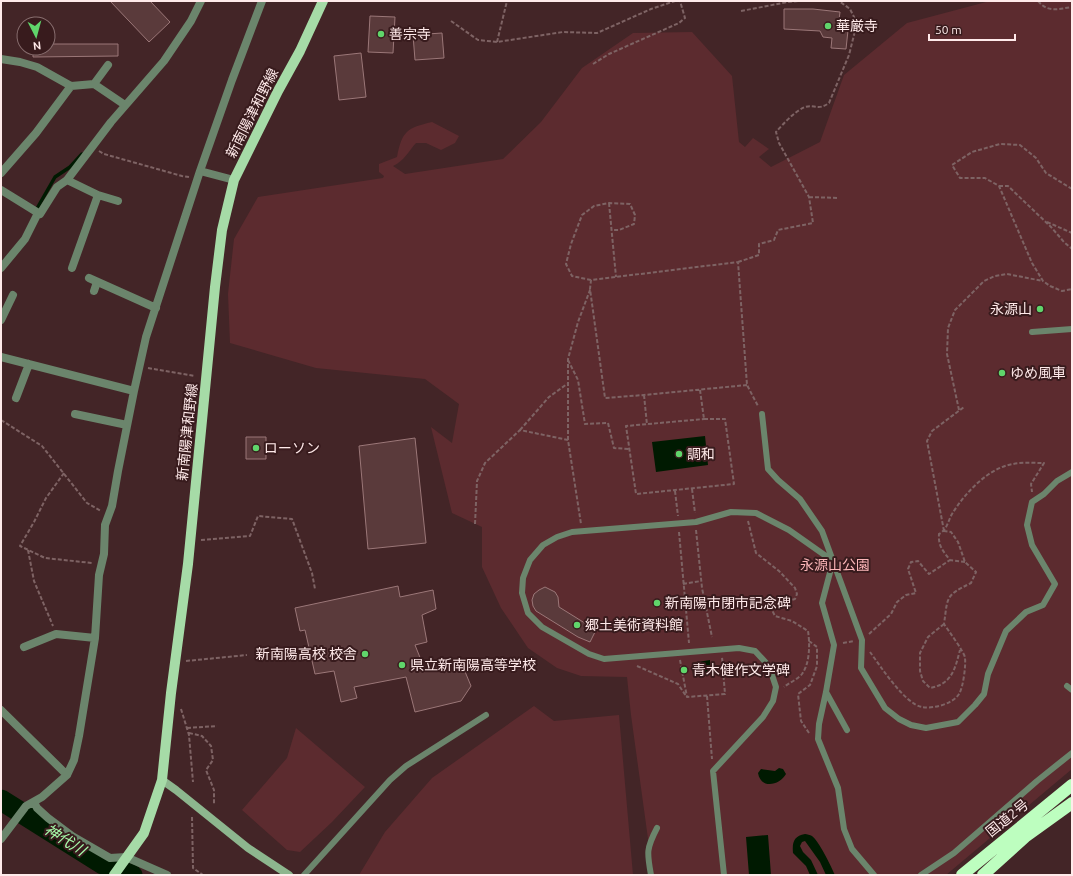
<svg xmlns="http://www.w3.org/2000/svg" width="1073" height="876" font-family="Ubuntu,'Noto Sans JP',sans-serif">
  <rect width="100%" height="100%" fill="#432527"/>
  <path fill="#5c2b2f" d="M990,1h82v768l-126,106h-293l-22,-160 -4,-38 -46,-1 -24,-8 -29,-20 -27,-40 -19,-41v-40l-30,-14 -21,-86 21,16 7,-39 -34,-25 -109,-11 -86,-25 -2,-49 6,-55 24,-42 125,-19 1,-2 -5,-4v-8l18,-7c5,-26 10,-29 35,-35l27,14 -4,7 -14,7 -15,-7h-10c-8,9 -12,18 -23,23l12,8 98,-15 38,-37 41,-54 51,-35 59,-1 40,44 7,66 6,5 8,-9 16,11 -10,8 12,10 49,-25 24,-67 63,-52z
    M534,706l20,15 65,-6 14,160h-274l26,-43 47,-54z
    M296,728l69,59 -33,35 -32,30 -13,-2 -45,-40 45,-52z"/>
  <path fill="#001a01" d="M705,436l3,29 -52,7 -4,-30z
    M710,660v14c-3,1 -12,4 -17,1l-1,-12z
    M779,768l4,1 3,5c-6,11 -25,16 -28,-1l3,-4 14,2z
    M805,834c2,0 5,1 7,2 7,5 19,30 23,39h-9l-6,-13 -15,-21 -3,1 -2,4 3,6 8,8 7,15h-8l-4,-9 -13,-13c-1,-11 1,-17 12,-19z
    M768,835l3,40h-22l-3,-38z"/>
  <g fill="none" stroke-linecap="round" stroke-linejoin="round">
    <path stroke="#001a01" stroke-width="3.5" d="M35,212l20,-35 15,-10 12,-13"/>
    <path stroke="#001a01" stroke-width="21" d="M1,800l102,64 29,11"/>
  </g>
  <path fill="#5a3a3b" stroke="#9b7778" d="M110,1h40l20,21 -21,20z
    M784,9h29l27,3 -1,8 10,1 -3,28 -15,-1 1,-10 -9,-1 -3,-6 -36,-2z
    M370,16l25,1 -2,36 -25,-1z
    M442,33l2,25 -29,2 -2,-25z
    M48,44h70v12l-85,1v-9h15z
    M361,53l5,44 -27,3 -5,-44z
    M246,437h20v22h-20z
    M415,438l11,105 -58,6 -9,-103z
    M398,586l2,11 33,-7 3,19 -14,6 5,27 -12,3 10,25 36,-8 10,24 -10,15 -46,11 -9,-35 -52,10 3,11 -16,4 -7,-31 -19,3 -10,-44 -5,1 -5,-23z
    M545,587l10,5 3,5 1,10 37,23 -6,12 -12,-5 -42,-26 -3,-5 -1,-6 2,-6 5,-4z"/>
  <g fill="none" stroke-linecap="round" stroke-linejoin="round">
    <path stroke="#7e6364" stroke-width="2" stroke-dasharray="4 2" stroke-linecap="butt" d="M1038,1c10,12 20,8 34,6
      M741,11l47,-9 10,-1
      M451,21l27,19 19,2 66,-10 34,1 54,-24 24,-8
      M497,42l10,-41
      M593,64l16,-10 70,-31 6,-5 -5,-17
      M99,151l5,3 78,22 7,1
      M999,186h9l43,41 13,15 8,7
      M1072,189l-26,-16 -10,-15 -16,-13 -20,-1 -28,8 -20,13 8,13h25l14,8 33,77 11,18 7,5 12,5 10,-2
      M809,197l29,1
      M609,203l7,74
      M1047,222l25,11
      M738,262l21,-7v-11l15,-4 4,-10 35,-7 -4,-26 -30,-54 -3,-11c7,-8 19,-21 29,-25 9,-3 13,4 24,-4l20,-48 8,-32 -7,-14 -11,-8
      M591,280l-19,-4 -6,-12 5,-20 11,-29 12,-9 15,-3 21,1 5,11 -1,9 -15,6h-7
      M568,360l10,20 7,44 23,-1 6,25 15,1
      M148,368l47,8
      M747,385l-103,10 -39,3 -15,-109 1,-9 147,-18 9,123 11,21
      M700,390l4,29
      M644,395l3,30
      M959,410l-12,-56 1,-26 7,-18 29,-29 11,-5 12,-2 36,7
      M704,419h21l9,65 -98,10 -10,-68z
      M1,420l41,26 45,57 14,8
      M520,430l29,-33 18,-13
      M568,440v-81l10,-37 12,-32
      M64,473l-18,25 -12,24 -14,24 25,12 47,5
      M692,489l3,24
      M675,491l3,25
      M748,521l8,32 23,18 16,17 2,6 -2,5 -21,6 -2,5 3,6 17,5 16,10c2,13 2,32 -6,43 -4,5 -13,9 -18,13
      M475,524l2,-43 8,-18 35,-33 48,10 13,84
      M696,530l6,58 10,49
      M944,531l-17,-90 5,-10 32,-24
      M679,532l10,111
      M201,540l49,-4 8,-20 34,3 20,54 3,16
      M28,550l6,31 19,45
      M965,562l-15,-2c-7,-9 -12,-14 -11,-26 8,-4 9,-13 13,-20 13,-21 36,-46 61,-50 10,-2 21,-1 31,-1l-13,21 1,8
      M683,584l18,-3
      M944,624l-16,13 -8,16v18l3,10 7,7c22,-4 25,-19 30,-38
      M869,634l22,-20 6,-12 9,-7 10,-2 -8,-24 3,-7 7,-1 11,13 21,-14
      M843,643l11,-2
      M870,652c11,15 35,52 52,55 11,2 31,-3 37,-13 4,-6 7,-28 6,-36 0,-5 -17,-28 -21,-34 4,-28 1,-28 27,-41l5,-11 -11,-10 -7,-20 -7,-10 -7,-1
      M680,660l7,37 38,-3 -3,-37
      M186,661l61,-6
      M637,666l41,18 8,12
      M707,696l5,63
      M181,709l8,26 4,47
      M187,728l30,-2
      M189,733l13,3 9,10 2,14 -7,10 8,20v15
      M809,733l-8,-12 -3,-27 12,-9 7,-19v-19l-8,-6
      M192,817l1,51 10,7"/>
    <path stroke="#6b856c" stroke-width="6" d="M1032,332l40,-3
      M762,414l6,55 10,11 22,19 22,32 11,30 -11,42 12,42 -8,47 -7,32 -1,15 20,49 6,41 8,20 22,26
      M1067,686l5,4
      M826,692l21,38
      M304,875l86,-95 16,-14 80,-51
      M651,875c-4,-22 -5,-26 6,-47
      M724,875l-11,-104 50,-54 10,-16 3,-14 -7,-21 -14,-15 -16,-3 -135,11 -15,-5 -47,-27 -14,-14 -6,-20 1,-15 7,-18 13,-15 14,-8 15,-5 124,-10 35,-10 25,1 33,17 44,31 29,79 -1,28 24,40 14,11 12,6 15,3 32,-6 17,-17 9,-11 4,-20 18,-43 20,-19 17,-7 12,-21 -23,-39 -5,-20 5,-23 12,-8 13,-13 15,-9
      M921,875l33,-22 83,-72 35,-28"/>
    <path stroke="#6b856c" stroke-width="8" d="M1,59l19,3 17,5 34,19 -35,47 -35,40
      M94,84l14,-19
      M71,86l23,-2 31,21
      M200,171l34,9
      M67,180l44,-58 53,-61 27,-40 10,-20
      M1,190l39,24 17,-27 10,-7 31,15 -26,73
      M98,195l20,6
      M1,268l24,-29 13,-26
      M89,278l67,30
      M94,291l3,-9
      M1,320l12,-25
      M1,357l133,34
      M16,398l13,-34
      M75,414l52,11
      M24,647l32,-13 39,4
      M1,710l66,65
      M34,802l3,6 11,10 24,18 38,22 16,-1 41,18
      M1,839l25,-33 16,-9 25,-22 7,-15 5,-24 16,-98 4,-63 5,-21 1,-29 7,-19 6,-35 16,-80 12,-54 54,-166 32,-91 30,-79"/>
    <path stroke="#8db68e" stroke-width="8" d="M162,780l14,10 72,58 41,27"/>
    <path stroke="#a6dba7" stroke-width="10" d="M114,875l30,-42 18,-53 9,-87 17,-129 27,-277 7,-57 12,-50 44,-89 22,-40 23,-50"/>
    <path stroke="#bdfebf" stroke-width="12" d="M962,875l110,-90
      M983,875l42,-38 47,-34"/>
  </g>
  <g fill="#60d56b" stroke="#381b1d" stroke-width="1.5">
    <circle cx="828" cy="26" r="4"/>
    <circle cx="381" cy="34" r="4"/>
    <circle cx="1040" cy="309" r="4"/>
    <circle cx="1002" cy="373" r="4"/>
    <circle cx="256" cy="448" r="4"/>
    <circle cx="679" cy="454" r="4"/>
    <circle cx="657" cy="603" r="4"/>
    <circle cx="577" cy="625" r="4"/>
    <circle cx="365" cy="654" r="4"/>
    <circle cx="402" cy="665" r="4"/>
    <circle cx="684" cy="670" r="4"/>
  </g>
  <g text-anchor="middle" stroke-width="4" stroke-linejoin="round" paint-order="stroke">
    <g font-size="14" fill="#ffeaea" stroke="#381b1d" text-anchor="start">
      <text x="836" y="31">華厳寺</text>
      <text x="389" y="39">善宗寺</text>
      <text x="1032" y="314" text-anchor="end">永源山</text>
      <text x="1010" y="378">ゆめ風車</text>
      <text x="264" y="453">ローソン</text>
      <text x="687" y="459">調和</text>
      <text x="665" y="608">新南陽市閉市記念碑</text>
      <text x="585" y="630">郷土美術資料館</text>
      <text x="357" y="659" text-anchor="end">新南陽高校 校舎</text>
      <text x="410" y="670">県立新南陽高等学校</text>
      <text x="692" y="675">青木健作文学碑</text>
    </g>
    <g font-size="14" fill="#ffeaea" stroke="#381b1d">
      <text transform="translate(252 113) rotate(-63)" y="5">新南陽津和野線</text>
      <text transform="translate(187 432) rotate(-84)" y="5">新南陽津和野線</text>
      <text transform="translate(1007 818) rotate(-39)" y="5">国道2号</text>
    </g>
    <g font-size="14" fill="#fdb7b9" stroke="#381b1d">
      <text x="835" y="570">永源山公園</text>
    </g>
    <g font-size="15" font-style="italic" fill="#a7fbaa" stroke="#381b1d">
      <text transform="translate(65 840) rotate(32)" y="5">神代川</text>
    </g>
  </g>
  <rect width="1073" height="876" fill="none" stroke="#ffeaea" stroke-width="4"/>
  <g transform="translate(36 36) rotate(174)"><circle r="19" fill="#381b1d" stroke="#886e6f"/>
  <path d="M0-3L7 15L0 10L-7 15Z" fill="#60d56b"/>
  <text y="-6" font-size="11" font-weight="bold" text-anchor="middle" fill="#ffeaea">N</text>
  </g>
  <path d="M929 34v6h86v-6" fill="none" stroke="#ffeaea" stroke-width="2"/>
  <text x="935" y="34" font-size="12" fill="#ffeaea" stroke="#381b1d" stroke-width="3" paint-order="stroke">50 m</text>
</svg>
